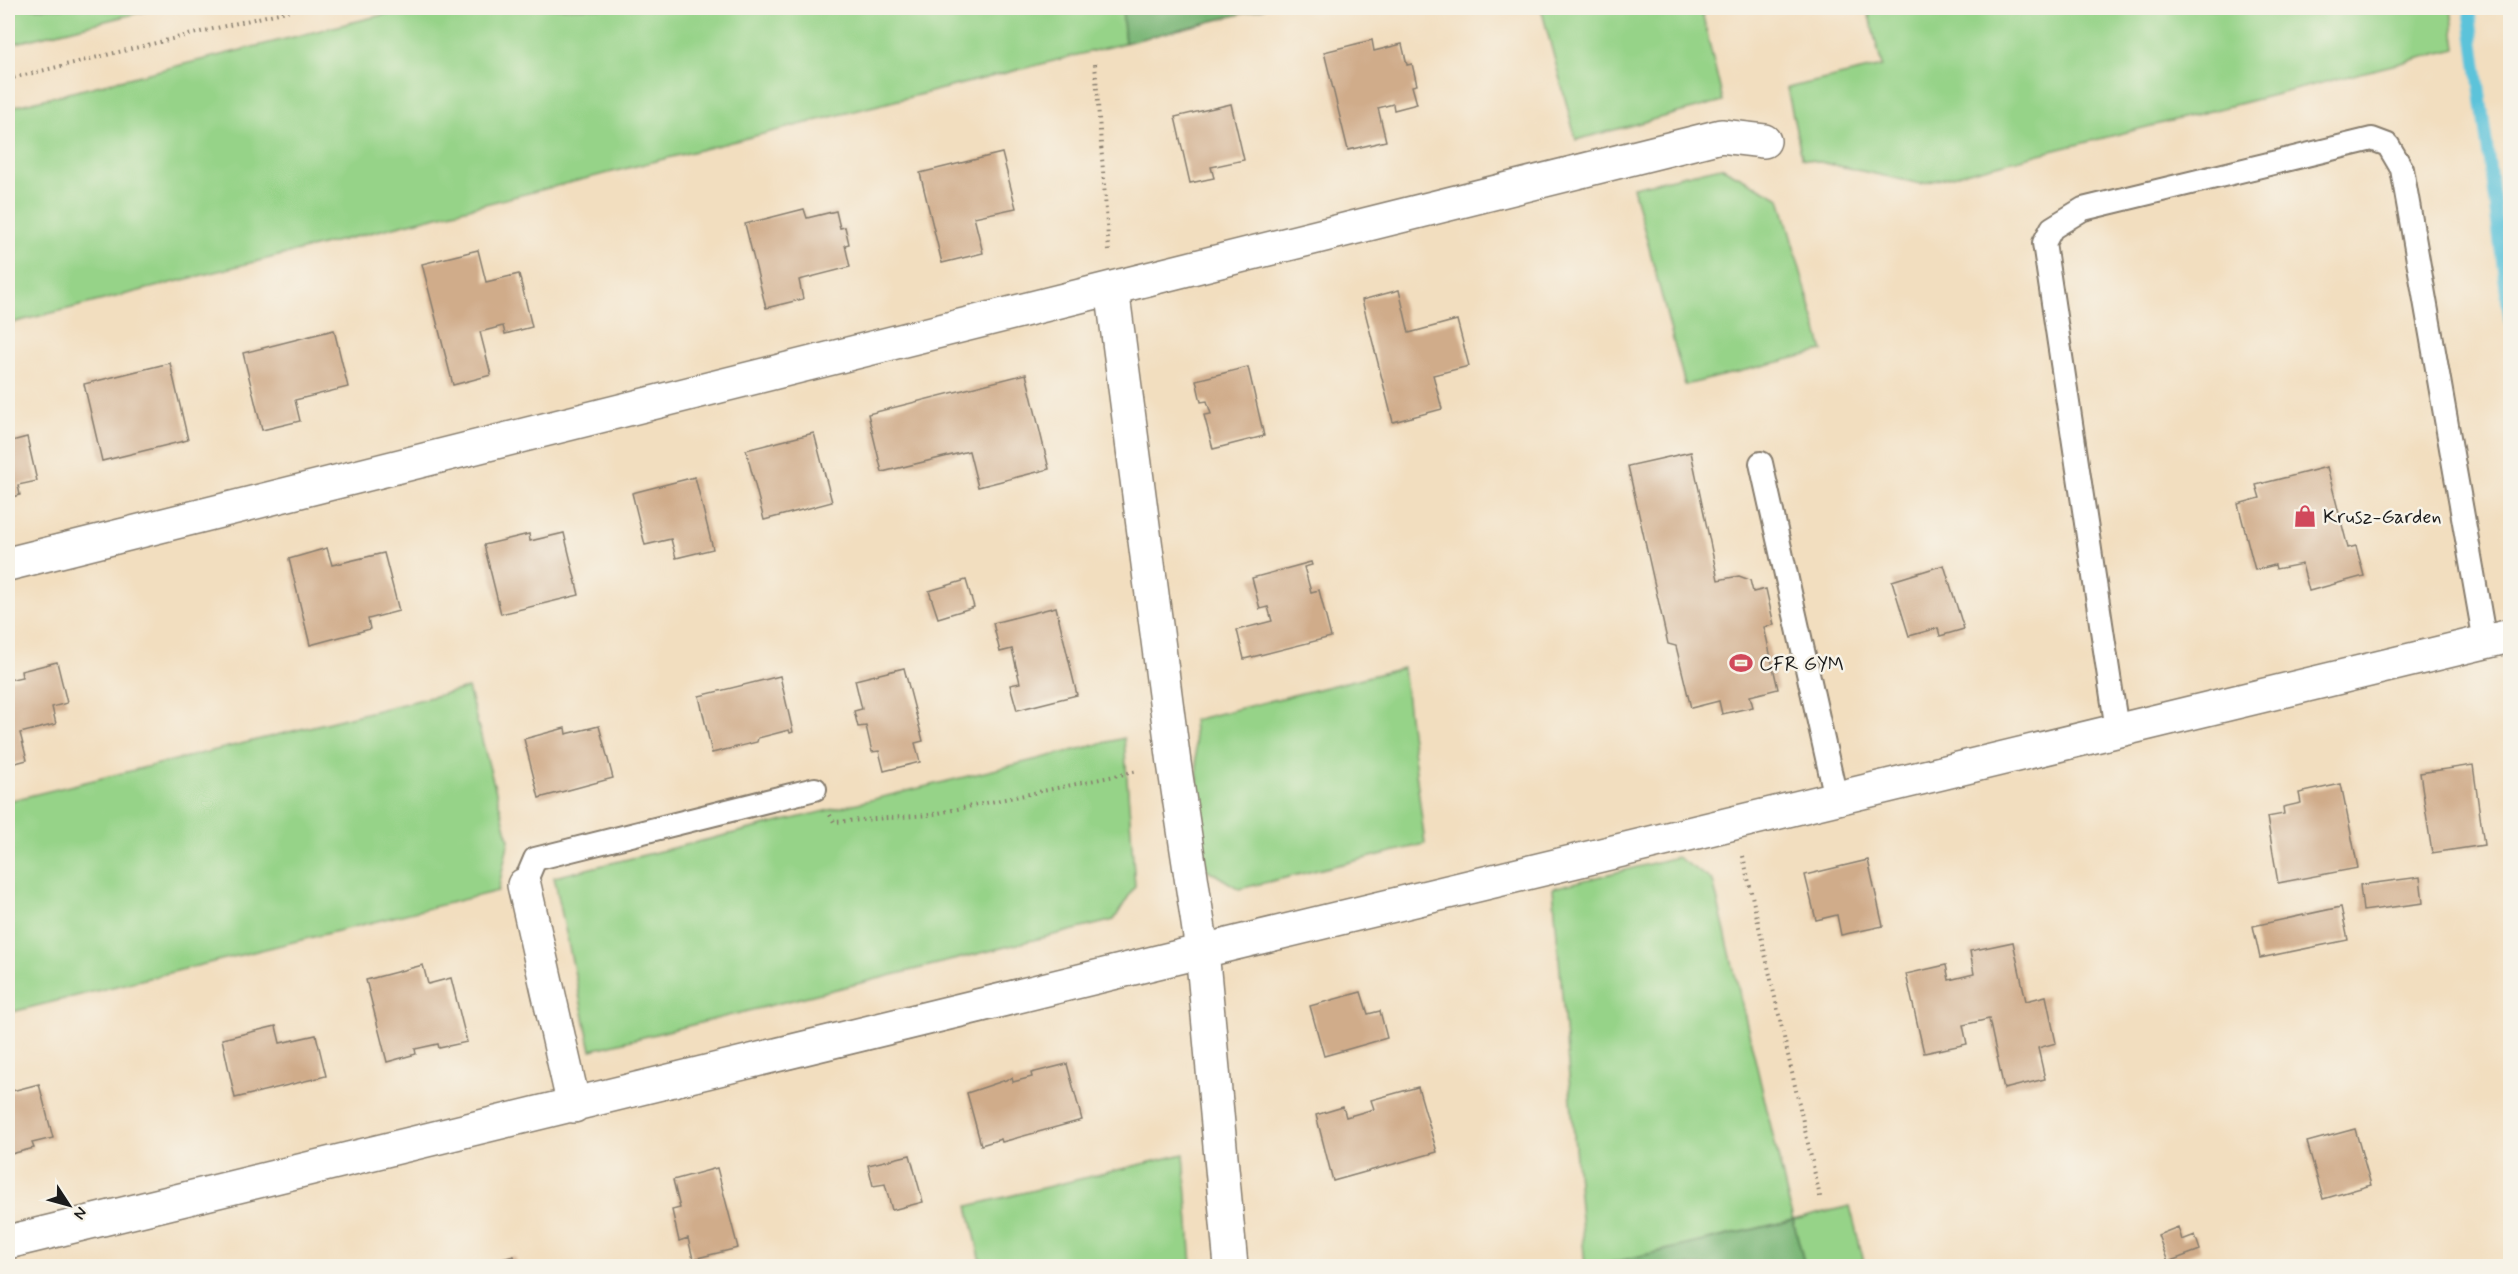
<svg xmlns="http://www.w3.org/2000/svg" width="2518" height="1274" font-family="Mynerve,sans-serif">
  <rect width="100%" height="100%" fill="#f7f3e8"/>
  <filter id="ink" filterUnits="userSpaceOnUse"><feTurbulence type="fractalNoise" baseFrequency=".0167" numOctaves="2"/><feDisplacementMap in="SourceGraphic" scale="12" xChannelSelector="R" yChannelSelector="G"/><feConvolveMatrix kernelMatrix="1 2 1 2 8 2 1 2 1" color-interpolation-filters="sRGB"/></filter>
  <filter id="wash" filterUnits="userSpaceOnUse"><feTurbulence type="fractalNoise" baseFrequency=".008" numOctaves="4" result="noise"/><feDisplacementMap in="SourceGraphic" scale="24" xChannelSelector="R" yChannelSelector="G"/><feGaussianBlur stdDeviation="1.35" result="paint"/><feColorMatrix in="noise" values="0 0 0 0 0 0 0 0 0 0 0 0 0 0 0 0 0 1.4 0 .05"/><feComposite in="paint" operator="in"/></filter>
  <g filter="url(#wash)">
    <rect width="100%" height="100%" fill="#f2debf"/>
    <path fill="#96d388" stroke="#597852" stroke-width="1.5" d="M8,8h150l-150,37z
      M410,8h712l3,35 -1117,281v-216z
      M1541,8h160l22,93 -147,39z
      M1867,8h584l5,41 -535,135 -119,-26 -15,-70 95,-22z
      M1721,167l59,31 43,153 -138,34 -52,-198z
      M1403,668l22,176 -186,45 -34,-21 -12,-148z
      M468,688l41,152 -11,51 -490,122v-212z
      M1124,738l11,148 -21,34 -523,130 -37,-173z
      M1677,857l36,24 80,339 57,-14 15,60h-60l-12,-46 -195,46h-13l-32,-378z
      M1184,1154l8,112h-210l-14,-60z"/>
    <path fill="#78b574" stroke="#4a6848" stroke-width="1.5" d="M1122,8h143l-140,35z
      M1793,1220l12,46h-207z"/>
    <g fill="none" stroke-linecap="round" stroke-linejoin="round">
      <path stroke="#5cc3da" stroke-width="12" d="M2469,8l41,314"/>
    </g>
    <g id="blocks">
      <path fill="#d0ac8a" d="M1372,40l2,11 28,-7 5,21 5,-1 5,21 -5,1 5,18 -23,6 -1,-6 -15,4 8,33 -38,9 -24,-98z
        M1231,104l13,56 -33,7 3,11 -24,5 -15,-66z
        M1002,153l14,55 -42,9 9,36 -41,10 -22,-90z
        M804,209l3,9 29,-7 4,17 5,-1 4,17 -4,1 5,22 -51,13 4,19 -37,9 -21,-84z
        M478,250l8,32 33,-8 13,53 -27,7 -2,-8 -23,6 11,43 -38,10 -31,-121z
        M1399,290l10,43 48,-13 12,46 -36,9 9,34 -49,13 -31,-122z
        M334,330l14,57 -53,13 5,21 -38,9 -19,-77z
        M170,363l18,77 -86,21 -18,-77z
        M1248,367l16,69 -51,13 -9,-34 7,-1 -4,-13 -6,1 -5,-22z
        M1026,374l23,95 -71,18 -9,-36 -87,21 -14,-58z
        M814,433l18,69 -68,18 -18,-70z
        M27,437l10,44 -19,4 2,10 -12,3v-56z
        M1691,452l27,128 21,-4 11,4 3,12 13,-3 8,36 -10,2 14,62 -28,7 3,11 -31,7 -3,-13 -28,7 -15,-62 -8,-2 -40,-178z
        M2327,467l21,81 8,-2 8,30 -55,15 -7,-27 -26,5 -1,-4 -20,5 -17,-66 22,-6 -4,-13z
        M695,477l18,72 -37,9 -5,-19 -26,6 -13,-52z
        M564,533l15,62 -78,19 -17,-69 45,-11 1,7z
        M327,548l5,17 52,-12 15,58 -31,8 2,10 -60,16 -21,-86z
        M1311,562l1,3 -8,2 7,25 8,-2 12,47 -87,22 -7,-29 35,-9 -4,-14 -8,2 -8,-31z
        M1944,565l20,64 -24,7 -2,-8 -29,8 -17,-55z
        M966,580l8,27 -36,11 -9,-27z
        M1056,607l21,88 -60,15 -7,-25 10,-2 -8,-34 -12,3 -7,-29z
        M57,662l10,41 -15,4 4,17 -36,9 7,27 -19,5v-85l14,-3 -1,-6z
        M904,668l19,73 -8,2 5,19 -36,9 -5,-20 -7,1 -6,-26 -8,1 -4,-16 8,-2 -7,-29z
        M780,676l13,56 -3,1 -1,-3 -31,8 -1,4 -45,11 -13,-57z
        M599,726l14,52 -74,20 -15,-59 41,-11 1,6z
        M2473,765l11,80 -52,8 -12,-80z
        M2341,784l17,84 -80,15 -11,-66 17,-3 -1,-7 18,-4 -2,-10z
        M1868,860l15,66 -42,9 -4,-20 -21,5 -11,-45z
        M2420,877l3,26 -60,8 -3,-26z
        M2341,907l7,33 -88,18 -7,-32z
        M2013,942l13,59 20,-5 10,47 -18,5 7,31 -41,10 -15,-70 -26,6 4,19 -43,9 -18,-79 40,-9 3,15 25,-6 -4,-23z
        M423,965l5,19 23,-6 16,64 -28,6 -1,-4 -23,5 1,5 -29,8 -21,-82z
        M1361,992l7,22 12,-3 7,27 -63,18 -14,-50z
        M276,1026l4,17 36,-8 10,41 -91,22 -13,-59z
        M1067,1064l15,56 -80,22 -1,-3 -20,6 -14,-52 45,-15 1,4 19,-5 -1,-4z
        M39,1084l14,54 -21,5 2,5 -23,6 -1,-4h-2v-58z
        M1418,1087l19,65 -104,29 -17,-66 27,-8 3,10 28,-8 -3,-9z
        M2355,1129l16,56 -48,14 -16,-57z
        M910,1155l13,47 -31,8 -7,-26 -12,2 -5,-21z
        M717,1168l21,80 -45,11 -5,-21 -9,3 -7,-31 8,-2 -7,-28z
        M2178,1227l4,13 13,-5 5,15 -32,12 -10,-27z
        M514,1256l3,10h-41z"/>
    </g>
  </g>
  <g filter="url(#ink)">
    <use href="#blocks" fill-opacity="0" stroke="#877d6e" stroke-width="1.5"/>
    <g fill="none" stroke-linecap="round" stroke-linejoin="round">
      <g stroke="#877d6e" stroke-width="26">
        <path id="service" d="M1761,463l75,335
          M2117,730l-73,-487 8,-15 31,-19 289,-70 16,6 14,24 83,473
          M524,885l11,-26 280,-70"/>
      </g>
      <g stroke="#877d6e" stroke-width="36">
        <path id="minor" d="M1112,288l609,-152 43,5
          M8,564l1104,-276 62,475 28,187 29,316
          M524,885l50,221
          M8,1242c834,-203 1667,-407 2502,-606"/>
      </g>
      <path stroke="#877d6e" stroke-width="4" stroke-dasharray="1.5 4.5" stroke-linecap="butt" d="M1095,64l14,187
        M8,79l291,-71
        M830,815l4,7 95,-7 209,-44
        M1743,856l78,345"/>
      <use href="#service" stroke="#fff" stroke-width="22"/>
      <use href="#minor" stroke="#fff" stroke-width="33"/>
    </g>
  </g>
  <defs>
    <g id="shop-bare" transform="scale(1.8)"><path d="M-5-2.5h2.3a2.7 3.5 0 0 1 5.4 0H5L5.5 6h-11ZM-1.5-2.5h3a1.5 2.3 0 0 0-3 0Z" fill="#d1495b" stroke="#f7f3e8" stroke-width="2.5" paint-order="stroke"/></g>
    <g id="stadium-bare" transform="scale(1.8)"><path d="M0-5a6.5 5 0 1 0 0 10a6.5 5 0 1 0 0-10ZM-3.5-1.8h7v3.6h-7Z" fill="#d1495b" stroke="#f7f3e8" stroke-width="2.5" paint-order="stroke"/></g>
  </defs>
  <g fill-rule="evenodd">
    <use href="#shop-bare" x="2305" y="516"/>
    <use href="#stadium-bare" x="1741" y="663"/>
  </g>
  <g text-anchor="middle" stroke-width="5" stroke-linejoin="round" paint-order="stroke">
    <g font-size="20" fill="#1c1c1c" stroke="#f7f3e8" text-anchor="start">
      <text x="2323" y="523">Krusz-Garden</text>
      <text x="1759" y="670">CFR GYM</text>
    </g>
  </g>
  <rect width="2518" height="1274" fill="none" stroke="#f7f3e8" stroke-width="30"/>
  <g transform="translate(69 1205) rotate(126)" stroke="#f7f3e8" stroke-width="4.5" paint-order="stroke">
  <path d="M0-4.5L10 22L0 15L-10 22Z" fill="#1c1c1c"/>
  <text y="-9" font-size="16" font-weight="bold" text-anchor="middle" fill="#1c1c1c">N</text>
  </g>
</svg>
